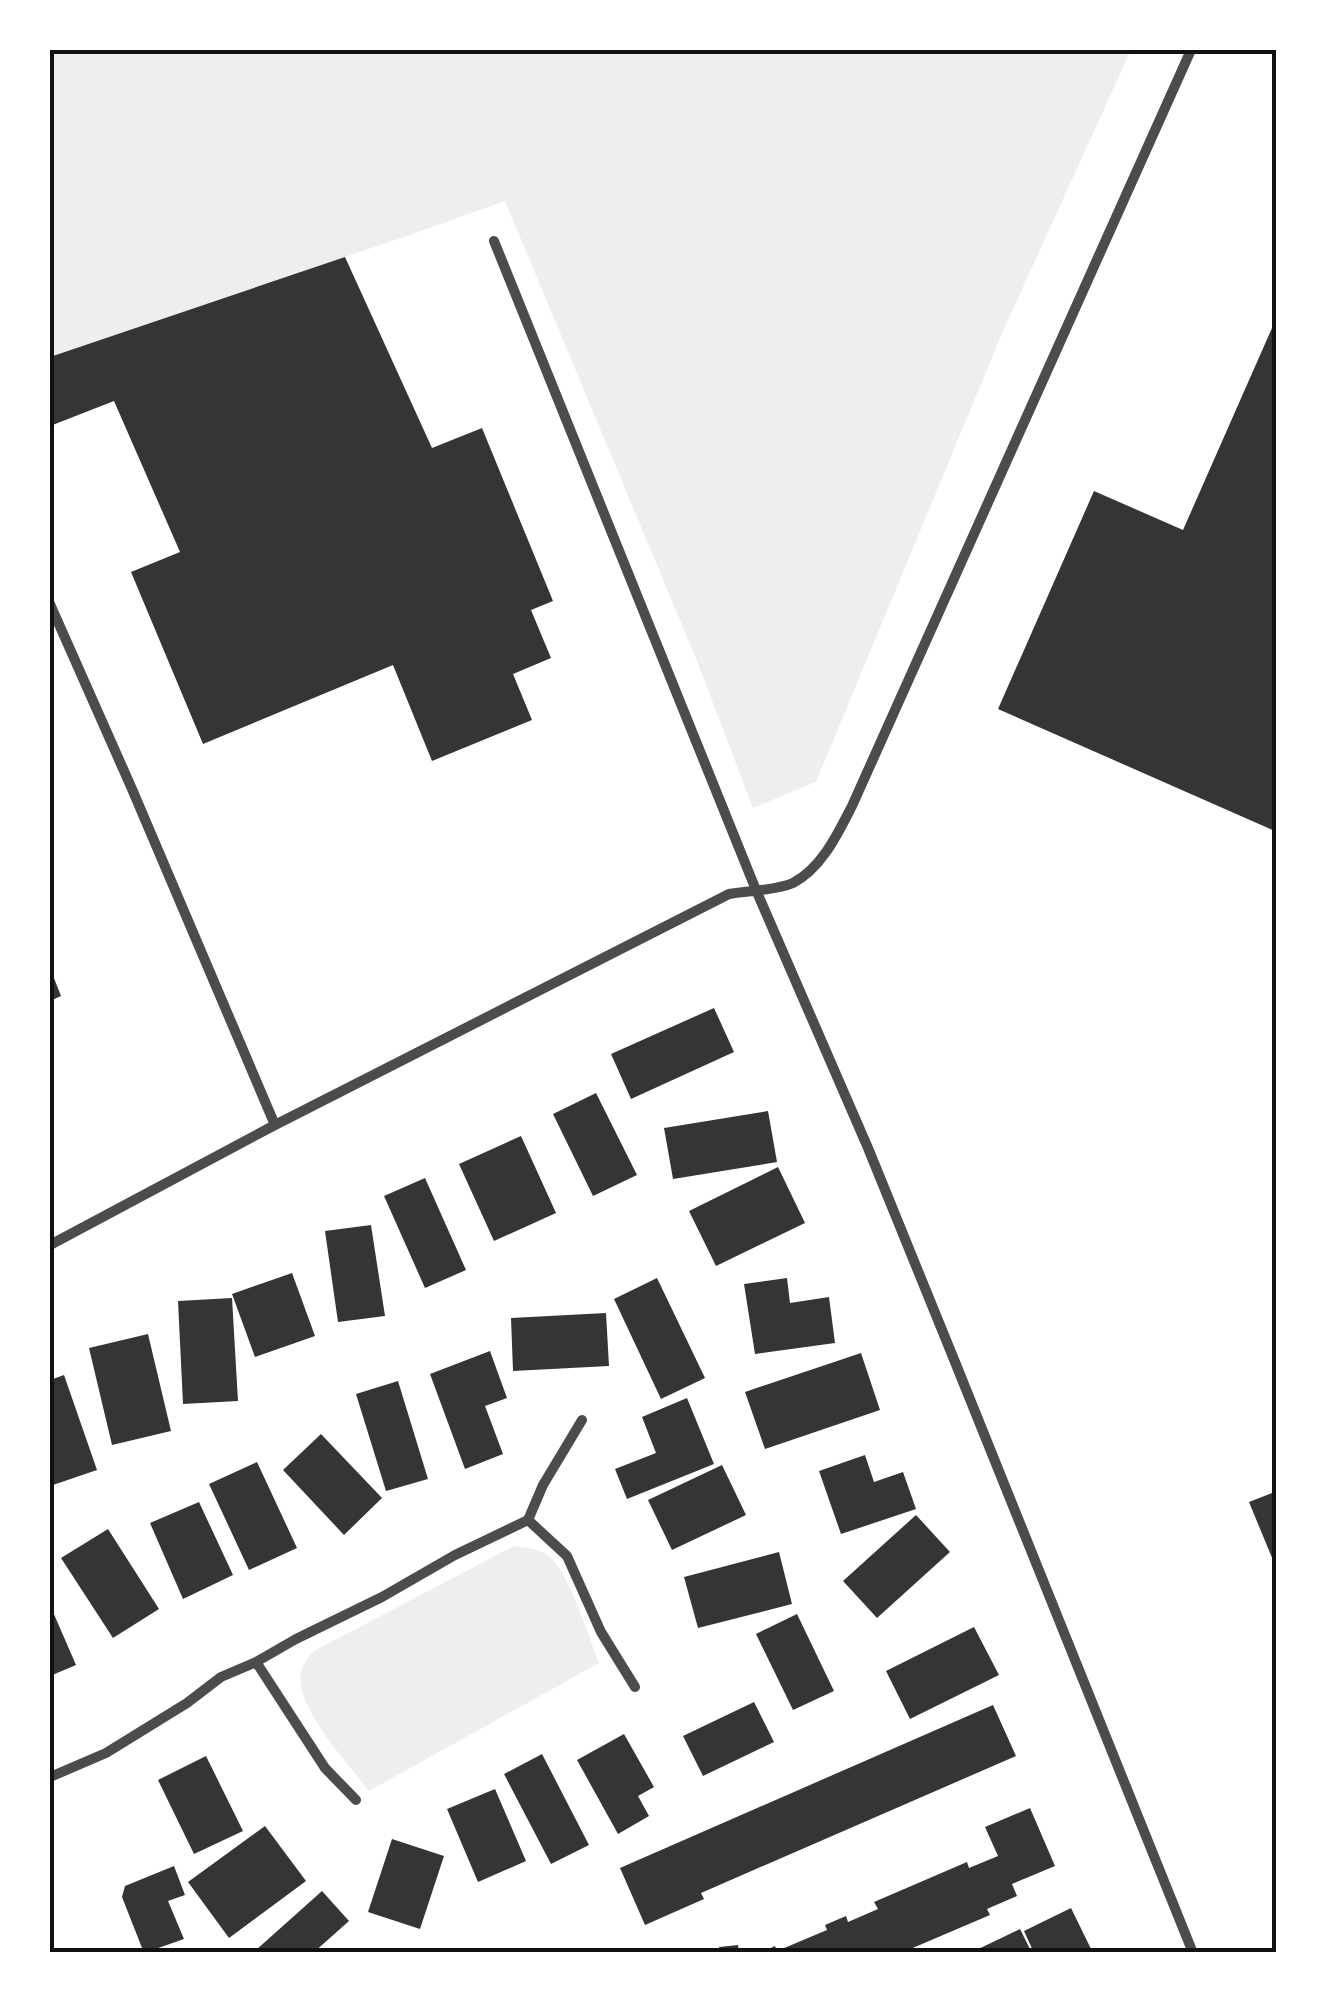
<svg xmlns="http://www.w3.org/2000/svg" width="1327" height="2003" font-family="'Golos Text',sans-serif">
  <rect width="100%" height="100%" fill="#fff"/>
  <path fill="#eee" d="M50,50h1081l-128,281 -187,451 -63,26 -56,-147 -192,-460 -98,35 -357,121z
    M514,1546c11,2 22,2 32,8 21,12 43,83 53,109l-230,128c-20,-26 -75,-85 -68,-118 1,-7 7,-15 11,-21z"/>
  <path fill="#353535" d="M345,257l87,191 50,-20 71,173 -22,9 20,48 -38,16 19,46 -100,41 -39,-96 -190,79 -72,-172 49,-20 -66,-151 -64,25v-69z
    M1272,328l5,2v502l-279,-123 96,-218 89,39z
    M50,968l11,28 -11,5z
    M714,1008l20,44 -103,47 -20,-45z
    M596,1093l41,82 -44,21 -40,-82z
    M768,1111l9,51 -104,17 -9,-51z
    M521,1136l35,77 -62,28 -35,-77z
    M778,1167l27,56 -89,43 -27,-55z
    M425,1178l41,92 -41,18 -41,-92z
    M371,1225l14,91 -47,6 -13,-91z
    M292,1273l23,63 -60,21 -23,-63z
    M657,1278l48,100 -44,21 -47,-100z
    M787,1278l3,25 39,-6 6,46 -80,11 -11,-70z
    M232,1298l6,103 -55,3 -5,-103z
    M606,1313l3,53 -96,5 -2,-53z
    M148,1334l23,97 -59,14 -23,-97z
    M490,1351l17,47 -22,8 18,48 -38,15 -35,-95z
    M861,1353l19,57 -115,39 -20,-57z
    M64,1375l33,95 -47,16v-106z
    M398,1381l30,98 -42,12 -30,-97z
    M687,1398l27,66 -87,35 -12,-30 41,-16 -14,-36z
    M321,1434l61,64 -38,37 -61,-65z
    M865,1455l9,27 29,-10 13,37 -75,25 -22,-63z
    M257,1462l40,86 -48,22 -40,-86z
    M722,1465l24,50 -74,35 -24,-50z
    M1277,1491v79l-28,-68z
    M199,1502l34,73 -50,24 -33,-76z
    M916,1515l34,37 -73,66 -34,-37z
    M108,1529l51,80 -46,29 -52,-80z
    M779,1552l13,52 -94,24 -14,-51z
    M50,1605l26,60 -26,11z
    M797,1614l37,77 -41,19 -37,-76z
    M974,1627l25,48 -89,44 -24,-48z
    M754,1702l20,40 -71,34 -20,-40z
    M993,1705l23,51 -315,137 3,6 -59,26 -25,-57z
    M624,1734l30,53 -16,9 11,20 -31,18 -41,-74z
    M542,1754l47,91 -38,19 -47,-90z
    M206,1756l37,75 -49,23 -36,-74z
    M495,1789l31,72 -48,21 -31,-73z
    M1030,1808l25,58 -43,18 5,12 -30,13 3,6 -89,38h-4l-2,-4 -10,4h-125l15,-7 2,5 50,-21 -2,-5 21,-9 2,6 30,-13 -4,-7 93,-40 2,6 29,-12 -13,-29z
    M265,1826l41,55 -77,57 -41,-56z
    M392,1839l52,17 -24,73 -52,-17z
    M174,1866l11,29 -17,6 16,38 -40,14 -22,-56 3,-11z
    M322,1891l27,30 -36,32h-54l-3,-3z
    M1071,1908l22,45h-59l-10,-22z
    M1020,1929l12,24h-62z
    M738,1945l1,8h-20v-6z"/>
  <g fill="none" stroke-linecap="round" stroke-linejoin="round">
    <path stroke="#4c4c4c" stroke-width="10" d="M494,241l262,649 112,258 85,209 240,596
      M50,604l82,185 143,336
      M50,1245l225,-120 454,-231c18,-3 49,-4 64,-11 29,-15 45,-50 59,-77l339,-756
      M528,1520l39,36 34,76 34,55
      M256,1662l69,106 31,32
      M50,1777l56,-24 81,-50 34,-26 35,-15 40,-23 86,-42 73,-42 73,-35 15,-35 39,-65"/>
  </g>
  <rect width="1327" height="2003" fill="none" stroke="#ffffff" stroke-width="105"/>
  <rect x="52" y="52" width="1222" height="1898" fill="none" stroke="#111" stroke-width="4"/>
</svg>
